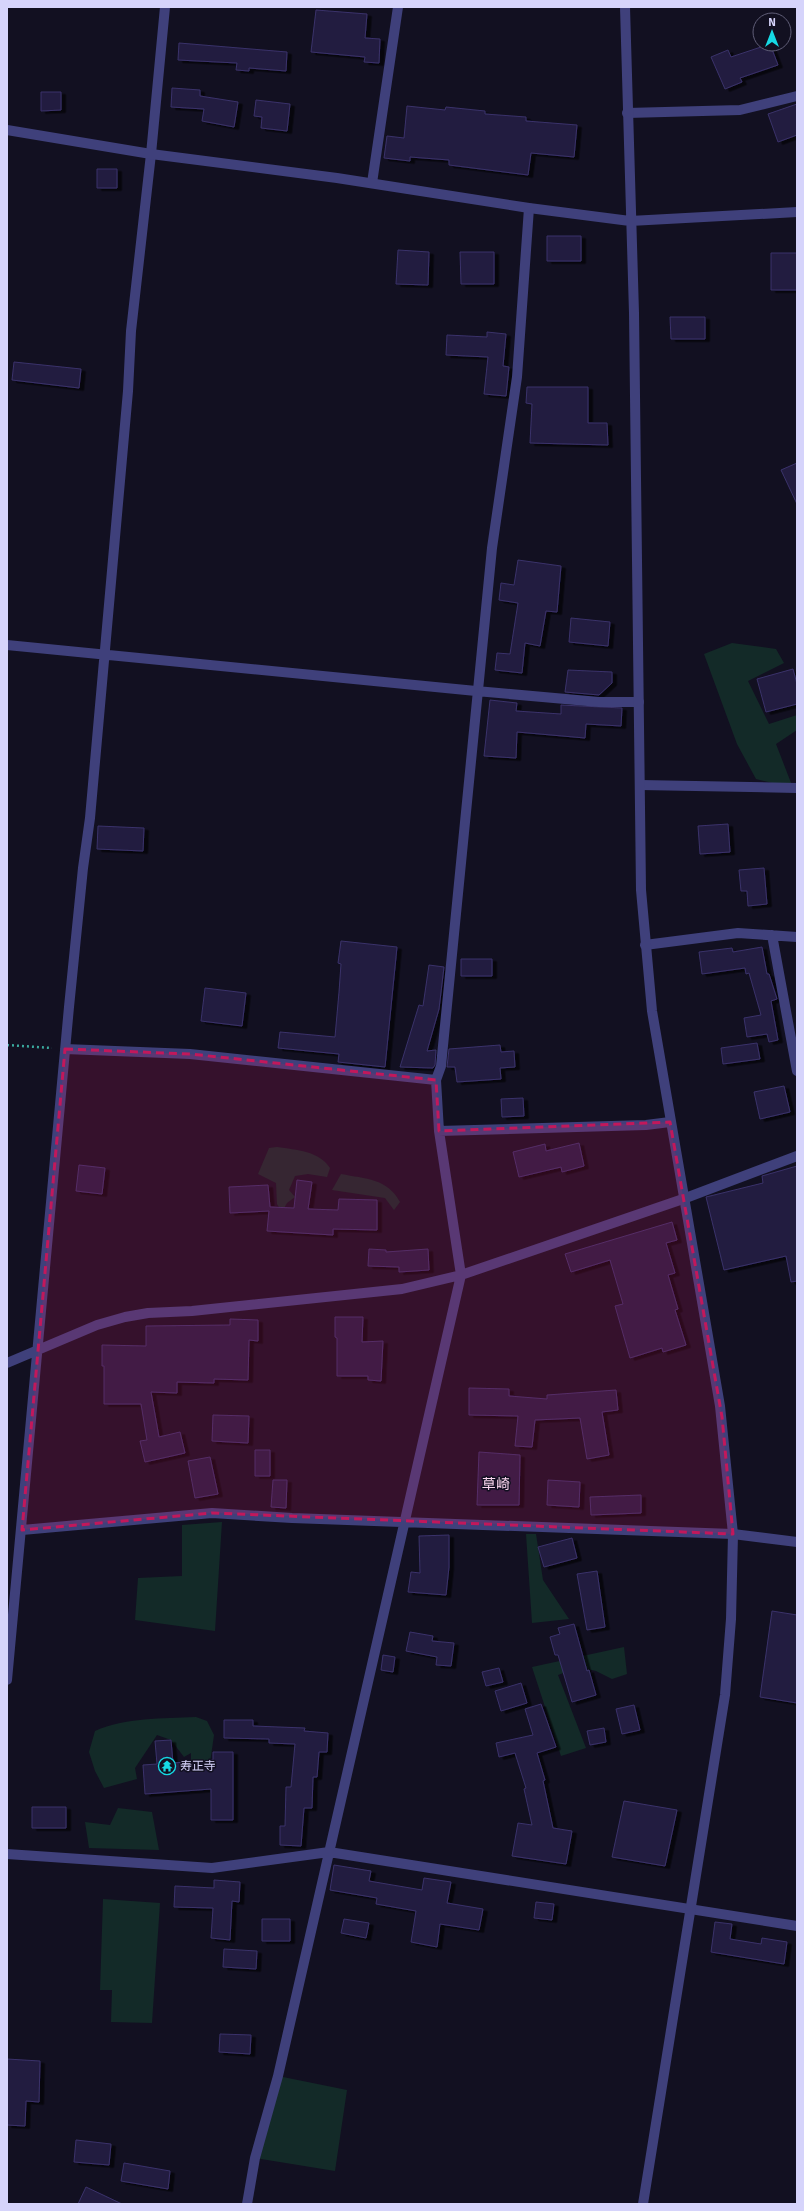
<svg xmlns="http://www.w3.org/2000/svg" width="804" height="2211" font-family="Signika,'Noto Sans JP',sans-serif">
  <defs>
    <filter id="shadow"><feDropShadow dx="4.5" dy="2.5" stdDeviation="0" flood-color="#0009"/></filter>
  </defs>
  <rect width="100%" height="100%" fill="#121021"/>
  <path fill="#132a28" d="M732,643l44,6 8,14 -36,18 21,43 28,-9v15l-21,14 17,44 -37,-9 -19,-35 -33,-90z
    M277,1147c20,3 42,4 53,21l-3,9 -19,-3 -13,2 -6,14 6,7 -8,6 -5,9 -5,-8 -1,-21 -18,-9 11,-26z
    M341,1174c25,5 46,4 59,28l-6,8 -9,-12 -53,-8z
    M222,1522l-7,109 -80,-11 3,-42 44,-2v-51z
    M526,1534h10l7,46 26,39 -37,4z
    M624,1647l3,27 -15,5 -16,-8 -17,-4 -21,8 28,73 -25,8 -29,-89z
    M196,1717l11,4 7,14 -5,35 -18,-2v-15l-7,4 -13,-17 -14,-5 -22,33 2,11 -33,9 -9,-17 -6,-19 6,-21c31,-14 67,-12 101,-14z
    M118,1808l34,4 7,38 -70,-2 -4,-26 25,3z
    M103,1899l57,4 -8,120 -41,-1 1,-32h-12z
    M278,2076l69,14 -12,81 -80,-13z"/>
  <path fill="#231d40" stroke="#3a326a" filter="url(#shadow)" d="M316,10l51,4 -2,24 15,1 -1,24 -15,-1 1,-5 -54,-5z
    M179,43l108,9 -1,19 -37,-3v3l-13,-1 1,-7 -59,-3z
    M770,44l8,21 -38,13 2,4 -17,7 -14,-32 17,-7 3,7z
    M172,88l28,2v6l38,6 -4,25 -32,-6 2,-12 -33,-2z
    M41,92h20v18l-20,1z
    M256,100l34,4 -3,27 -26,-3 1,-11 -8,-1z
    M797,104v31l-19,7 -10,-28z
    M407,106l38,4 1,-3 39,4v3l41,3v4l51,4 -3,32 -43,-4 -3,22 -79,-10v-5l-39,-3v4l-26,-3 3,-22 17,2z
    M97,169h20v19h-20z
    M547,236h34v25h-34z
    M398,250l31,2 -1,33 -32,-1z
    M460,252h34v32h-33z
    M771,253h26v37h-26z
    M670,317h35v22h-34z
    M487,332l19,2 -3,32 6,1 -3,29 -22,-2 4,-37 -42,-2 1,-20 40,2z
    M14,362l67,7 -2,19 -67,-8z
    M527,387h61v36h19l1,22 -78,-2 2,-39 -6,-1z
    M797,463v41l-16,-34z
    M518,560l43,6 -4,46 -11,-1 -6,35 -15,-3 -3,30 -27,-3 2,-17 13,1 8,-51 -19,-3 2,-17 13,2z
    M571,618l39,4 -2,24 -39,-4z
    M793,669l4,15v20l-31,8 -9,-33z
    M568,670l44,2v11l-13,12 -34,-3z
    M490,700l27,3 -1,8 45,3v-9l61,3 -1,18 -35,-2 -1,14 -68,-6 -1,26 -32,-2z
    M728,824l2,28 -30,2 -2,-28z
    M98,826l46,2 -1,23 -46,-2z
    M764,868l3,36 -19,2 -1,-15h-6l-2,-21z
    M341,941l56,6 -12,120 -47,-5 1,-8 -61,-6 2,-16 55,5 4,-45 2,-28 -3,-1z
    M762,947l5,27h2l8,25 -6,2 7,39 -9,2 -2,-8 -20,3 -3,-19 17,-3 -12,-42 -3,1 -1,-6 -43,6 -3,-22 33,-4 1,4z
    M461,959h31v17h-31z
    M429,965l15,2 -5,42 -12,42 9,-1 -1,15 -2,3 -33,-1 19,-62 4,1z
    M205,988l41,5 -4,33 -41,-5z
    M757,1043l3,16 -37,5 -2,-16z
    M500,1045l1,7 13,-1 1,16 -15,1 1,11 -44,3 -2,-15h-8l2,-18z
    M784,1086l6,26 -30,7 -6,-27z
    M523,1098l1,18 -22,1 -1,-18z
    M579,1143l5,23 -22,6 -1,-5 -42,10 -6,-25 32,-8 1,7z
    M79,1165l26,3 -3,26 -26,-3z
    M797,1166v115l-6,1 -5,-26 -62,14 -18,-73 57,-14 -1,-7z
    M297,1180l15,2 -4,27 30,1 1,-11 38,1v30l-44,-1v6l-66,-4 2,-20 -39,2 -1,-26 39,-2 2,22 24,1z
    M672,1222l5,18 -11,3 9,30 -7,2 10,34 -3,1 11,35 -23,7 -1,-4 -32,10 -15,-52 8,-2 -13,-44 -39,12 -6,-18z
    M369,1249l17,1v2l42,-3 1,21 -30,2v-5l-31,-1z
    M335,1317h28l-1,25 21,-1 -2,40 -13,-1v-4h-31v-38l-2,-1z
    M230,1319l28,1v21l-9,-1 -1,40 -34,-1v4l-37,-1v11l-26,-1 8,45 21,-5 5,21 -40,9 -5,-21 7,-1 -6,-36h-37v-38h-2v-21l44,1v-20l84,-1z
    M469,1388l40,1v7l38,3v-4l69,-5 2,20 -16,2 7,43 -22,4 -7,-41 -45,2 -3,27 -17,-1 3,-30 -49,-1z
    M213,1415l36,1 -1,27 -36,-2z
    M255,1450h15v26h-15z
    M479,1452l41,3 -1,50h-42z
    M210,1457l8,37 -23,4 -7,-37z
    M273,1480h14l-1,28 -15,-1z
    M548,1480l32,2 -1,25 -32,-2z
    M641,1495v18l-50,2 -1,-18z
    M449,1535v32l-3,28 -38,-3 3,-20 9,1 -1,-37z
    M572,1538l5,20 -33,9 -6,-20z
    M597,1571l8,56 -18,3 -10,-56z
    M772,1611l25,4v88l-37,-6z
    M574,1624l13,47 2,-1 7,25 -24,7 -14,-47h-3l-5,-18 10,-3 -2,-6z
    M410,1632l23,4 -1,5 22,2 -3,23 -15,-1 1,-8 -31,-6z
    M383,1655l12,2 -2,15 -12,-2z
    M499,1668l4,14 -17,4 -4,-14z
    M521,1683l6,20 -26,8 -6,-20z
    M541,1704l15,43 -19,6 8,27 -2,1 10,47 19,3 -6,33 -54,-8 6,-33 14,2 -8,-36 2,-1 -11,-35 -16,4 -3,-14 37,-8 -8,-26z
    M634,1705l6,25 -18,4 -6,-25z
    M224,1720h29v6l52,2 -1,3 24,2 -1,19h-8l-2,25h-4l-1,31h-8l-3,38 -21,-1v-19h5l1,-39h5l4,-43 -26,-1v-4l-45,-1z
    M604,1728l2,14 -16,3 -3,-14z
    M171,1740l2,23 40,-3v-8h20v68h-22v-31l-66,5 -2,-29 14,-1 -2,-23z
    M624,1801l53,9 -12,56 -53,-9z
    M32,1807h34v21h-34z
    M334,1865l37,6 -2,10 53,9 2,-12 27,4 -4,21 36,6 -4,21 -39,-6 -3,23 -26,-5 5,-31 -40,-7 1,-6 -47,-8z
    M214,1880l26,2 -1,20 -7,-1 -2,39 -19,-2 2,-30 -39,-1 1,-21 39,2z
    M536,1902l18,2 -2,16 -18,-2z
    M262,1919h28v22h-28z
    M344,1919l25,4 -3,15 -25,-5z
    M715,1922l17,2 -2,15 31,5 1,-6 25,4 -3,22 -73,-12z
    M224,1949l33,2 -1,18 -33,-2z
    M220,2034l31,1 -1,19 -31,-2z
    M7,2059l33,2 -1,41 -13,-1 -1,25 -18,-1z
    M76,2140l35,4 -2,21 -35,-3z
    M124,2163l46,8 -2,18 -47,-8z
    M86,2187l36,17h-44z"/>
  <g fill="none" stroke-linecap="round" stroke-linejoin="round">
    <path stroke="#3aa89d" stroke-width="2.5" stroke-dasharray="2 3" stroke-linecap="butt" d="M7,1045l45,3"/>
    <path stroke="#3f407b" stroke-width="10" d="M627,113l113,-3 57,-14
      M372,183l26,-176
      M7,645l469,46 123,11h40
      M640,785l157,3
      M772,935l25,136
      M645,945l93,-12 59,4
      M65,1049l125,5 246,26
      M439,1131l207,-6 24,-3
      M7,1363l90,-38 28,-8 23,-4 44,-2 210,-22 59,-14 222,-76 114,-43
      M22,1530l190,-17 80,5 441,16 64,8
      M7,1680l62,-673 14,-139 7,-50 38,-427 3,-60 20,-177 14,-147
      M7,1854l205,14 117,-16 468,74
      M247,2204l8,-46 23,-82 183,-801 -22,-144 -3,-51 5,-14 51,-518 25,-171 12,-169"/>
    <path stroke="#3f407b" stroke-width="10" d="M625,7l9,306 7,577 11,121 68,395 13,128 -2,85 -6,76 -82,509
      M7,130l144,24 186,24 192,30 101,13 167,-9"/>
  </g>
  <path fill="#c2185b" fill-opacity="0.2" stroke="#c2185b" stroke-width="3" stroke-dasharray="8 5" stroke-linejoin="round" d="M65,1049l125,5 246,26 3,51 231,-9 52,295 11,117 -521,-21 -190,17z"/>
  <defs>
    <g id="temple-ring" transform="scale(0.9)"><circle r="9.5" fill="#121021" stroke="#16d9e4" stroke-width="1.5"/><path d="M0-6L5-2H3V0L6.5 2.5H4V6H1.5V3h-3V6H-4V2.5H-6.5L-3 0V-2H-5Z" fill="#16d9e4"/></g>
  </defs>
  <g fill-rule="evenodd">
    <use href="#temple-ring" x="167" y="1766"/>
  </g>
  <g text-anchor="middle" stroke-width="3" stroke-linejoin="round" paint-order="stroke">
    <g font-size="12" fill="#d6d4fb" stroke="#121021" text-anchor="start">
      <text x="180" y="1770">寿正寺</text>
    </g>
    <g font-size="14" fill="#fbd6ef" stroke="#121021">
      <text x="496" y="1489">草崎</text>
    </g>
  </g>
  <rect width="804" height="2211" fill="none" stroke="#d6d4fb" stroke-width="16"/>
  <g transform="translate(772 32)"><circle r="19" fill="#121021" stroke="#605e78"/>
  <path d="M0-3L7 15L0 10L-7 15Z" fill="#16d9e4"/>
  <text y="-6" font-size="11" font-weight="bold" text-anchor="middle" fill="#d6d4fb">N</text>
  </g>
</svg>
